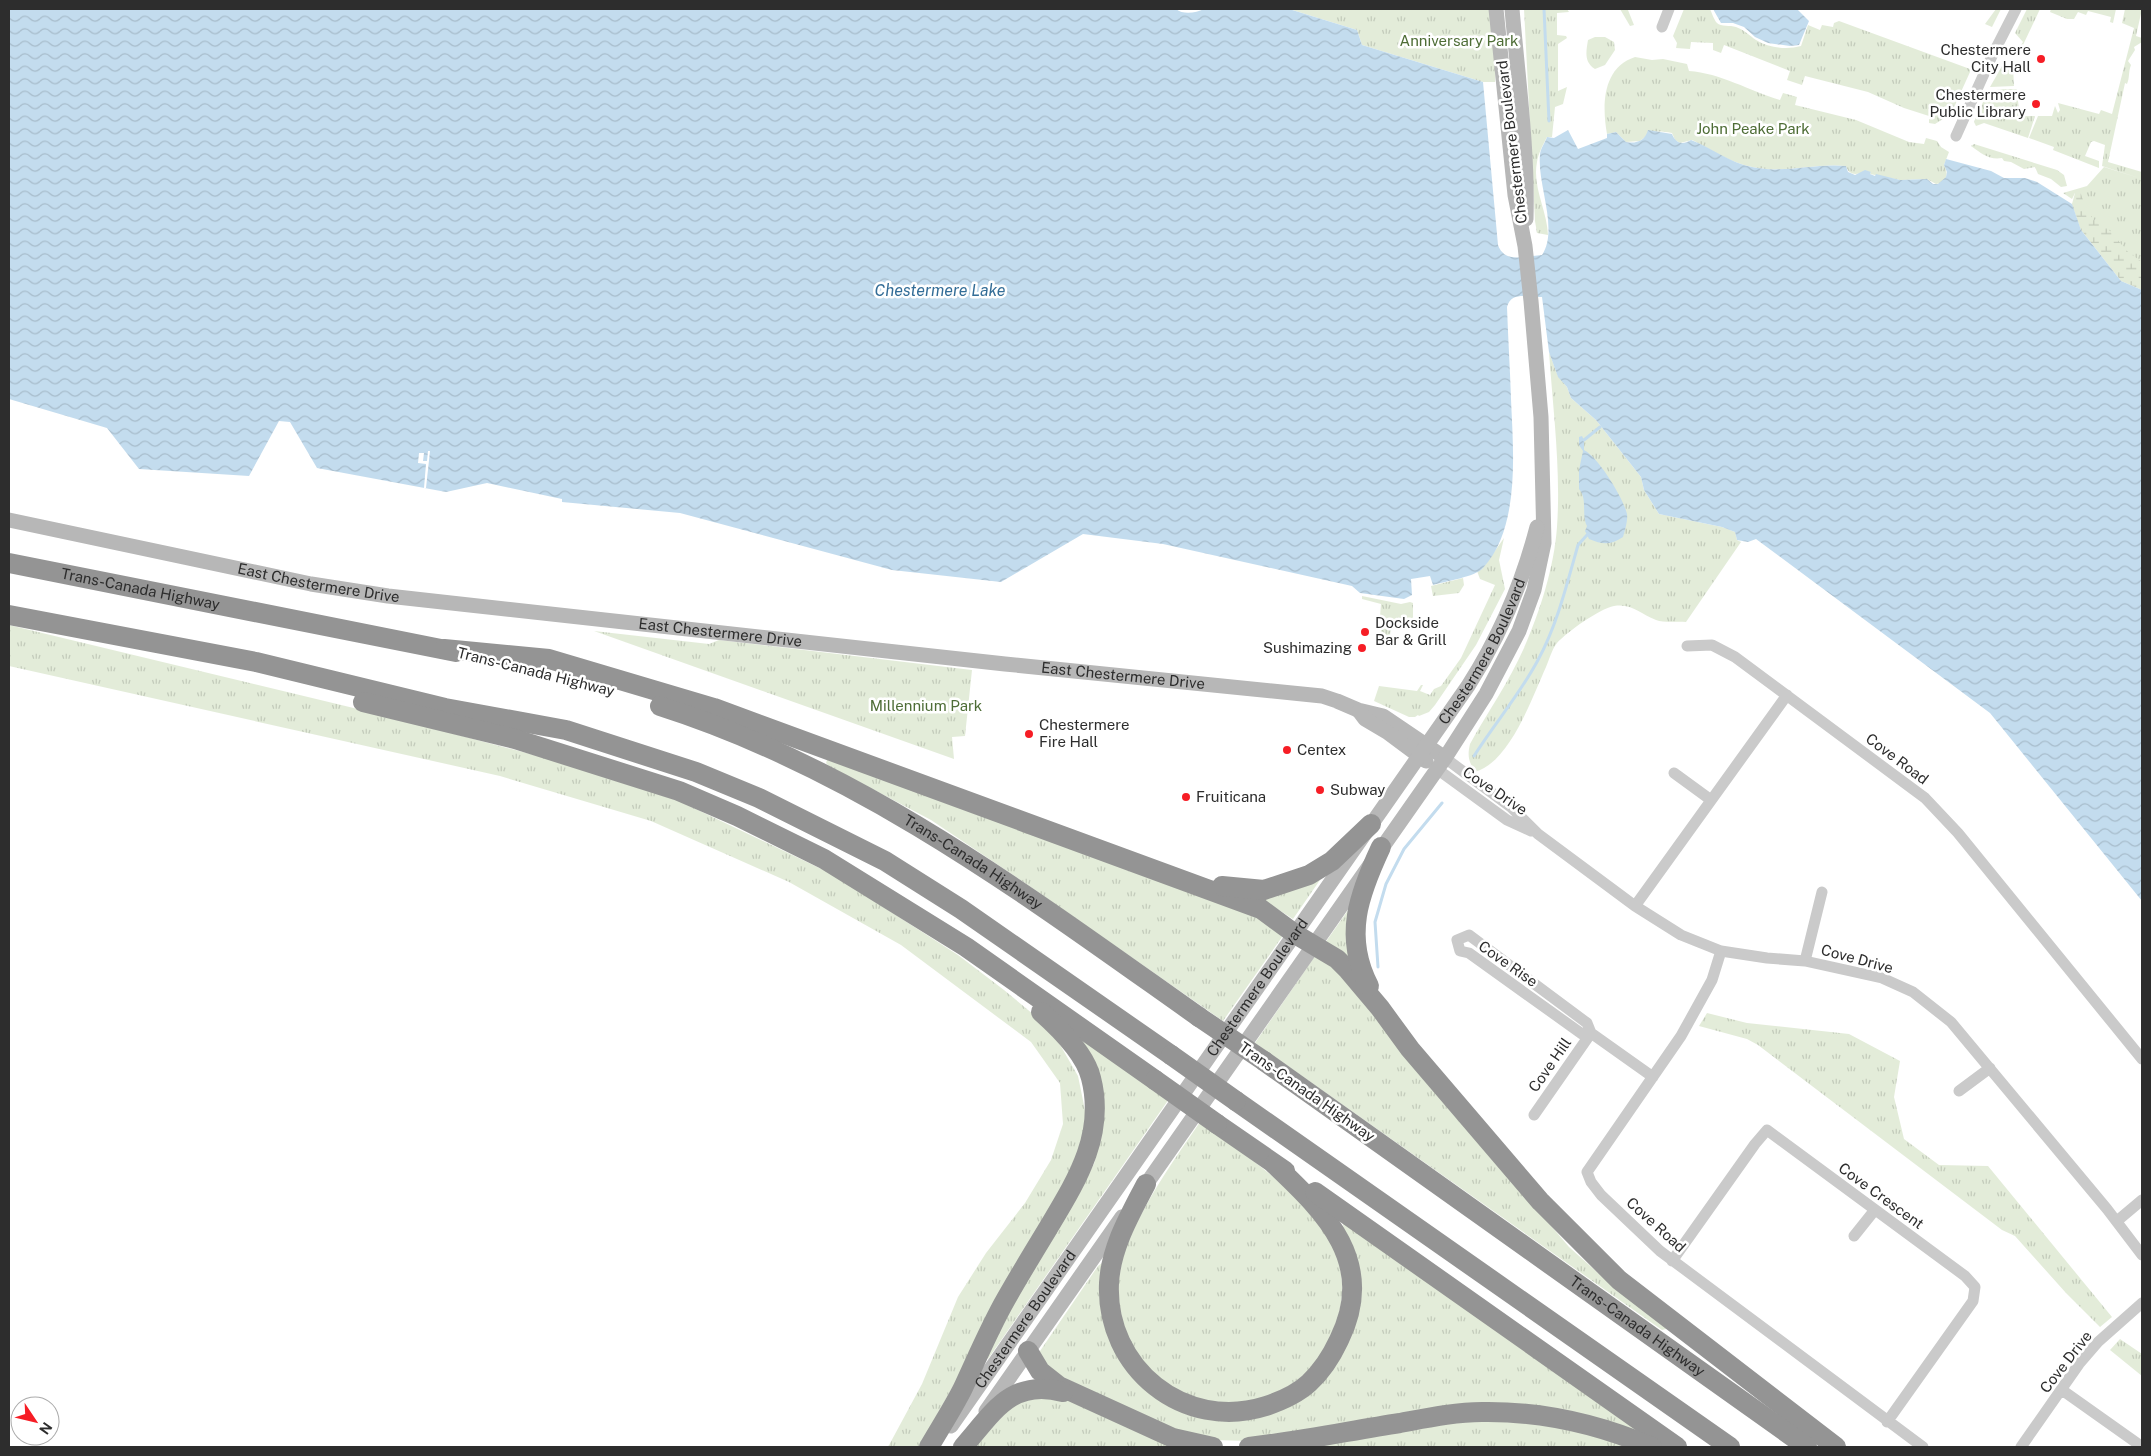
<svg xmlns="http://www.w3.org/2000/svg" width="2151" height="1456" font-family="'Public Sans',sans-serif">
  <defs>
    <pattern id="grass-tufts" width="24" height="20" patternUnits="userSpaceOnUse" patternTransform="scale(1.25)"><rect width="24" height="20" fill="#e3ecd9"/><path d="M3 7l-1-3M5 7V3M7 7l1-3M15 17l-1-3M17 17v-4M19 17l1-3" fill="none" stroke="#c3cbbb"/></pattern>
    <pattern id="wetland-marsh" width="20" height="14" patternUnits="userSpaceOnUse" patternTransform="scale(1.25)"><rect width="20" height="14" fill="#e3ecd9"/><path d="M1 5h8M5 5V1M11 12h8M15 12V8" fill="none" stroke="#c3cbbb"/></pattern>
    <pattern id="water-waves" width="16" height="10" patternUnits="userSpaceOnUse" patternTransform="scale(1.25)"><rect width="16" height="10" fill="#c3dcee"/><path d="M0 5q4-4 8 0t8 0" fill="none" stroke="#a8bdcc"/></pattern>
  </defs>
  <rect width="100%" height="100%" fill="#fff"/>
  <path fill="url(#grass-tufts)" d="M1289,9h200l7,57 -1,16h-12l-121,-37 -5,-15z
    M1524,9h43l2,3 -12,1v22l9,1 1,2 -9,6v47l9,-4 -4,17 -8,3 -3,30h-5c-4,8 -9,17 -10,25 -5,25 10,48 11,73l-11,-2 -2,-12z
    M1620,9h10l-2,1 6,15 -4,1z
    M1684,9h26c2,4 4,11 7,14 4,4 13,2 19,4 8,3 13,8 20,13 13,8 31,10 45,6l7,-21 12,5 2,-5 11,2 1,-4 5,-2 131,48v3l-19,42 -16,10 -6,-1v-7l-25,-8 -36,-16 -63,-16 -3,9 -15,-5 3,-9 -66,-26 -3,8 -8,-3v-7l-22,-1 -1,7 -14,-1 1,-5 -4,-7z
    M1996,9h5l-9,18 -7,-3z
    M2027,9h13l-17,36h-2l2,-3 -8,-9z
    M2051,9h65l-3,14 -3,-1 1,-5 -23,-6 -2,4 -8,-3 -4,7h-7l-17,-7z
    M2125,9h17l-6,27 6,2v4l-8,5 1,3 -7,11 3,4c-3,8 -1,12 -4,19l-2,-1 -17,79 34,10v118l-61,-60 -9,-26 9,-10 -6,-1 -3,6 -9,-6 24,-7 17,-19 35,11 -37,-12 3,-21 -11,-4 -3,1 -6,14 14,5v7l-46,-18 1,-3 -25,-9 9,-22h14l3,-10 3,7 2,-3 -2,-7 41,11 2,-4 11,4 22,-86 -12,-5z
    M1595,37h10l9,5 1,8 -10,15 -10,4c-11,-7 -9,-17 -7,-29z
    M1635,57l17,3 11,-1 24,5 2,7c31,2 61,20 91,29l3,-7 14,4 -2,8 61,15 53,22 15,2 2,-6 11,3 4,6 8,5 -5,13c5,9 3,17 -8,19l-9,-5 -27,1 -30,-6 1,-2c-11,0 -21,7 -25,-6 -32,-3 -63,8 -94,1 -22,-4 -41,-18 -60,-27l-12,3 -5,-3 -3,-7c-18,-3 -19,-2 -32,8l-14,1 -10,-10 -9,2c-5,-28 -5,-66 28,-77z
    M2002,66l11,1 1,19 -24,1z
    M2005,89l-5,7 9,5h9l2,15h15l-7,22 -44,-15 -8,3 -2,-4 14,-31z
    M1974,144l83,26 7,5 3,11 -6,1 -10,-8 -13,-5 -3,-7 -11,2 -13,-7 -7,-1 -2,-3c-13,2 -20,-4 -31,-12z
    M1549,352l9,24 9,11 4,11 25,22 45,57 3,13 15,24 63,13 13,5 2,8 4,2 -55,80c-9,-1 -22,1 -30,-2 -16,-6 -24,-17 -42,-14 -15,3 -47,26 -57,37 -5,6 -8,17 -11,24 -14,31 -36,95 -71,105 -6,-10 -8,-16 -5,-28 17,-31 39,-62 54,-96 16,-37 30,-80 33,-121 4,-58 -4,-117 -8,-175z
    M1504,538l-5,22 6,29 -29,56 -41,60 -6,7 -10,4 -1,-1 -3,2h-6l-35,-16 5,-15 38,5 4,-6h2l-3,6 10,4 4,-6 7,-3 20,-28 34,-73 -15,-6 -3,-8 5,-2z
    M1463,578l1,7 -5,8 -26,3 -2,-10z
    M1362,596l39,8 9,-2 3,1v18l-21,-1 -3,23h-9l2,-25 -2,-1 1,-13 -19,-5z
    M9,625l382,92 173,46 115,38 153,73 126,81 46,35 47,39 27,47 9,44 -10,45 -158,282h-31l34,-63 36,-87 28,-44 39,-50 26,-43 12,-36 -3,-41 -29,-41 -130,-97 -112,-63 -138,-61 -151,-45 -491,-110z
    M594,631l115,13 10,-4 253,30 -7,66 -13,1 2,22z
    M831,759l433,159 18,19 -59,84 -198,-138 -94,-63 -102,-54 -3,-3 1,-3z
    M1320,880l-27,39 -36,-23z
    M1351,906l2,56 -28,-19z
    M1315,956l13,4 241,287 47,42 49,35 1,5 -4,1 -407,-287z
    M1707,1013l40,10 102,11 51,27 -6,36 10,42 35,26 49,1 124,151 -12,10 -34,-34 -51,-57 -13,-6 -244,-185 -11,-6 -48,-13z
    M1082,1040l87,59 -181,260 -4,-3 110,-192 7,-28z
    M1200,1122c40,29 81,56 113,94 5,6 11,12 15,19 16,29 19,62 6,93 -4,10 -8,22 -15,31 -17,22 -48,41 -76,45 -7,1 -16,-2 -23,-2 -11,-1 -24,-2 -34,-7 -53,-27 -81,-81 -64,-139 2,-9 7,-17 11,-25 18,-39 43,-74 67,-109z
    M1343,1218l301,214 -128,-27 -270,36 -32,-1 -30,-7 -33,-13 -107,-52 -6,-14 60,-88 8,-6 16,98 107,61 107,-56 16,-108 -9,-30z
    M2120,1339l22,15v22l-32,-26z
    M1061,1397l114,50h-201l44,-47z
    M1479,1421l55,2 63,10 35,14h-326l124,-22z"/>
  <path fill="url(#wetland-marsh)" d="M2080,191l7,21 11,12 5,-1 25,29 14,10v28l-21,-9 -40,-51 -9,-26 3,-11z"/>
  <path fill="#e3ecd9" d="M2005,89h12l1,12 -14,-1 -4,-5z"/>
  <path fill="url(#water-waves)" d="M9,9h1167c7,6 20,4 28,0h85l68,21 5,15 121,37 15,163c7,19 26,11 44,10 17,-26 -5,-70 -2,-100 0,-6 5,-12 7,-18l7,1 14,-8 10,19 29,-11v-4l9,-2 10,10c10,2 19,-1 22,-12l24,4c4,10 11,11 19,6 21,8 39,23 61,27 31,7 62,-4 94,-1l2,6 7,3 10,-5 6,2 -1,2 5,2 1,-2 24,6 27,-1 6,5h5l8,-7 1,-5 -3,-7 2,-6 45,12 13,7h21l12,4 35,22 9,26 40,51 21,9v611l-152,-188 -234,-174 -8,3 -11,-2 -2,-8 -13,-5 -63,-13 -15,-24 -3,-13 -45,-57 -25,-22 -4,-11 -9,-10 -9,-25 -7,-55c-14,0 -31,-6 -35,10 1,30 3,61 4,92 2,50 10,128 -28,169 -8,9 -37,13 -50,17l-3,-9 -19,3 1,16 -8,4 -44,-6 -8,-7 -189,-42 -80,-10 -82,48 -109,-12 -212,-57 -118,-11v-3l-75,-16 -41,9 -129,-24 -27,-46 -11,-1 -30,55 -110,-7 -32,-41 -98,-29z
    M1713,9h84l12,12 -10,24 -9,1 -22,-3 -13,-6 -11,-10 -11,-4h-12z
    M1582,436l2,4v10c14,7 39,47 43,64 1,6 -2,16 -4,23 -12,8 -20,8 -34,2l-4,-8 2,-5c-6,-11 1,-27 -8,-37v-19l4,-19 -4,-6v-8z"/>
  <path fill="#fff" d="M428,451h2l-4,37h-2l2,-24 -8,-1 1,-10h5l-1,8h4z"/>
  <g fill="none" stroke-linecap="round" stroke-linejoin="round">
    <path stroke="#c3dcee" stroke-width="3" d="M1544,9l5,112
      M1584,440l16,-13
      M1474,756c21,-33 46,-62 64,-96 19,-35 29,-76 40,-115l9,-10
      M1378,967l-3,-45 11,-38 18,-35 38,-46"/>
    <path stroke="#cacaca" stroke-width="11" d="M1662,27l7,-18
      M1956,136l36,-80 24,-47
      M1687,646l25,-1 23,12 190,141 33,35 184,226
      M1445,758l66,49 27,27 97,72 46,29 40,16 46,7 38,3 77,17 31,14 38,30 156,187 35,46
      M1437,769l70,51 24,11
      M1674,773l37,27
      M1635,906l152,-211
      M1721,951l-9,29 -31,56 -94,136 4,10 10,13 59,56 263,196
      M1805,961l17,-69
      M1591,1033l-9,1 -113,-81 -9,-2 -3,-11 12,-5 118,88 4,10 62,44
      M1959,1091l31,-23
      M1534,1115l57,-82
      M2117,1221l25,-21
      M1854,1236l20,-25
      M1672,1261l83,-117 12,-14 198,146 10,11 -2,14 -86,121
      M2062,1390l79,56
      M2021,1447l58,-83 19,-22 44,-39"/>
    <g stroke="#b7b7b7" stroke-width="15">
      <path d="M1512,9c6,70 16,140 14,210"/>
      <path id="s1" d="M9,520l302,64 77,12 617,68 317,32 15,5 21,9 25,6 62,42"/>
      <path d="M1359,711l6,8 22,13 39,29"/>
      <path d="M1140,1193l305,-435 41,-64 33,-63 15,-41 10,-47 -3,-126 -10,-116 -6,-55 -10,-51 -19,-186"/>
      <path d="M986,1411l136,-194"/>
      <path id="s2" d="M951,1426l517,-740c32,-50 54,-102 69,-159"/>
    </g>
    <g stroke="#949494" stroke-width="20">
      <path id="s3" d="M9,563l447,89"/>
      <path d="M9,615l247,47 189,46 121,22 130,42 63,26 126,63 76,48 210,146"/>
      <path d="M444,649l105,10 165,49 547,201 34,25 42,25 11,11 32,38 30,41 130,152 79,79 217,167"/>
      <path d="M363,702l152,37 164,52 58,25 87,43 142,88 189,133"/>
      <path id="s4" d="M660,706c201,64 369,191 539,311"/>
      <path d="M1222,886l42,4 45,-15 23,-14 39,-37"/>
      <path d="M1369,986c-26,-50 -10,-92 12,-139"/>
      <path id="s5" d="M1264,1061l543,386"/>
      <path d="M1236,1101l494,346"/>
      <path d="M1217,1124l68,47"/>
      <path d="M1146,1184c-16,31 -35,63 -37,99 -4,85 75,149 157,123 15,-5 31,-12 43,-23 13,-12 23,-28 30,-43 38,-77 -13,-127 -65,-176"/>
      <path d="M1315,1192l362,255"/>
      <path d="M1028,1351l12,20 19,15 114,52 40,9"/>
      <path d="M929,1447c11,-19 24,-39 34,-59 14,-30 27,-61 43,-89 13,-23 27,-46 41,-69 28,-47 59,-94 44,-152 -6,-25 -32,-50 -50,-66"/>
      <path d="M963,1447c30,-34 48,-69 100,-55"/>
      <path d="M1249,1447c51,-6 100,-16 151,-24 27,-5 55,-11 82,-11 60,-1 116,12 170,35"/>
    </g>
    <path stroke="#949494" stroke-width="20" d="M1199,1017l65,44
      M1171,1055l65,46
      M1155,1080l62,44"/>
  </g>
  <g fill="#f61d25" stroke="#fff" stroke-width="2">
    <circle cx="2041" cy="59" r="5"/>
    <circle cx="2036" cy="104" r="5"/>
    <circle cx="1365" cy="632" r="5"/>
    <circle cx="1362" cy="648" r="5"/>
    <circle cx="1029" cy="734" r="5"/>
    <circle cx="1287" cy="750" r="5"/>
    <circle cx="1320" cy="790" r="5"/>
    <circle cx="1186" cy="797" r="5"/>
  </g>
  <g text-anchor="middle" stroke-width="5" stroke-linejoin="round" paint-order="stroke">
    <g font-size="15" fill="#4e6d36" stroke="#fff">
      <text x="1459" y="46">Anniversary Park</text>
      <text x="1753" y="134">John Peake Park</text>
      <text x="926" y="711">Millennium Park</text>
    </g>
    <g font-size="15" fill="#2d2d2d" stroke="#fff" text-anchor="start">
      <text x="2031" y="55" text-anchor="end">Chestermere<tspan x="2031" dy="17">City Hall</tspan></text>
      <text x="2026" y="100" text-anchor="end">Chestermere<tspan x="2026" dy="17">Public Library</tspan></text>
      <text x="1375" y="628">Dockside<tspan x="1375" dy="17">Bar &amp; Grill</tspan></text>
      <text x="1352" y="653" text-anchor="end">Sushimazing</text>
      <text x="1039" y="730">Chestermere<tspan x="1039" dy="17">Fire Hall</tspan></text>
      <text x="1297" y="755">Centex</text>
      <text x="1330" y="795">Subway</text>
      <text x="1196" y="802">Fruiticana</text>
    </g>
    <g font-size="15" fill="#2d2d2d" stroke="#fff">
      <text transform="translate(1512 142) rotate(-97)" y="5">Chestermere Boulevard</text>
      <text dy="5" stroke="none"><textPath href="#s1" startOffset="316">East Chestermere Drive</textPath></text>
      <text dy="5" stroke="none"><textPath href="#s3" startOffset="134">Trans-Canada Highway</textPath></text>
      <text dy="5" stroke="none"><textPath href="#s1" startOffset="721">East Chestermere Drive</textPath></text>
      <text dy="5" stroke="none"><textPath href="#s2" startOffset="940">Chestermere Boulevard</textPath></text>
      <text transform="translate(536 672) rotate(14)" y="5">Trans-Canada Highway</text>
      <text dy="5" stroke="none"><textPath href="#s1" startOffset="1126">East Chestermere Drive</textPath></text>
      <text transform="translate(1897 759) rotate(37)" y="5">Cove Road</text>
      <text transform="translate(1495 791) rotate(34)" y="5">Cove Drive</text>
      <text dy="5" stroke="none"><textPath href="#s4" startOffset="351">Trans-Canada Highway</textPath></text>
      <text transform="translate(1857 959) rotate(15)" y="5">Cove Drive</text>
      <text transform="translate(1508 964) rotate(35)" y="5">Cove Rise</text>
      <text dy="5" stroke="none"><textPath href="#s2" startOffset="535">Chestermere Boulevard</textPath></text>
      <text transform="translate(1550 1065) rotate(-55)" y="5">Cove Hill</text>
      <text transform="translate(1307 1092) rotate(35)" y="5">Trans-Canada Highway</text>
      <text transform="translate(1881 1196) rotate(36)" y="5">Cove Crescent</text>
      <text transform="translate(1656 1225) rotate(42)" y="5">Cove Road</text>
      <text dy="5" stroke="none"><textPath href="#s2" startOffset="130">Chestermere Boulevard</textPath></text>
      <text dy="5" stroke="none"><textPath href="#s5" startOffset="458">Trans-Canada Highway</textPath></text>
      <text transform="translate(2066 1362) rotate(-52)" y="5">Cove Drive</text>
    </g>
    <g font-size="16" font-style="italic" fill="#336d97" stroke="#fff">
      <text x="940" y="296">Chestermere Lake</text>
    </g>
  </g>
  <rect width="2151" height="1456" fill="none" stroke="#2d2d2d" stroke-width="20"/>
  <g transform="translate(35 1421) rotate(125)"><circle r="24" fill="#ffffff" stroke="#ababab"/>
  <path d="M0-4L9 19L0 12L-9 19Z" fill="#f61d25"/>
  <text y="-8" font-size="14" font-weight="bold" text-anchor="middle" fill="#2d2d2d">N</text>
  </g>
</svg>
